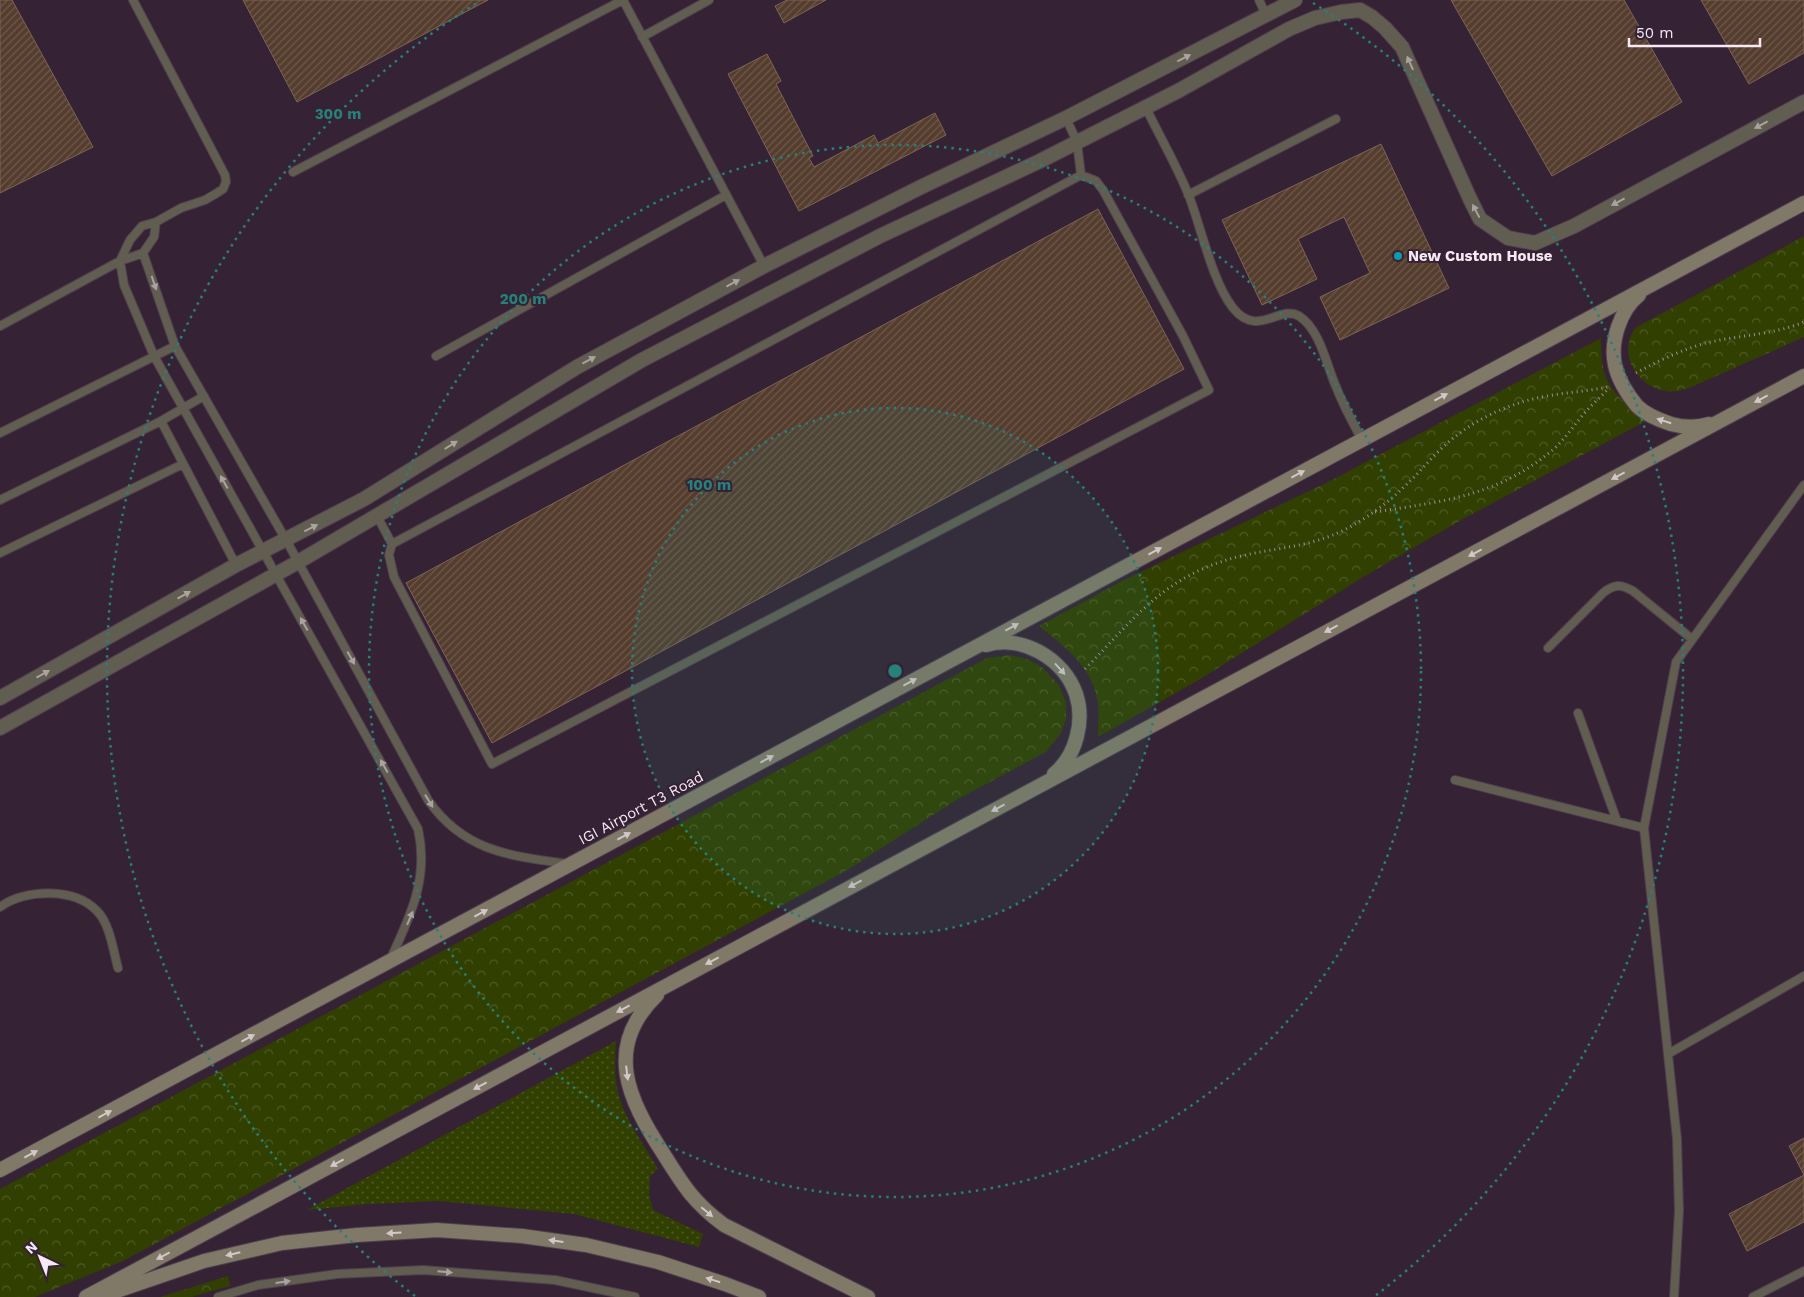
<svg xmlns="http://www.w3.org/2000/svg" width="1804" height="1297" font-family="'Work Sans',sans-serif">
  <defs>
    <pattern id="grass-dots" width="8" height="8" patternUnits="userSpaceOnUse" patternTransform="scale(1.25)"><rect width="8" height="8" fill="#313f00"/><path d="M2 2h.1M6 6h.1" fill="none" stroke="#4f5b26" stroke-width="1.8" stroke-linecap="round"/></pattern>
    <pattern id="park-crowns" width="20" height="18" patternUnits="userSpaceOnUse" patternTransform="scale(1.25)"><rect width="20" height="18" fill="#313f00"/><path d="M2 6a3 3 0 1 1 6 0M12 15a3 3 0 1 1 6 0" fill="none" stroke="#4f5b26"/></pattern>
    <pattern id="building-hatch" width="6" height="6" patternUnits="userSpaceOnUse" patternTransform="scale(1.25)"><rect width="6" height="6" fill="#553d2e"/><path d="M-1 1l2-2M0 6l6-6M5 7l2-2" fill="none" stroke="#6e594d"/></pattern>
  </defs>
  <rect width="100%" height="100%" fill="#352234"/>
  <path fill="url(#grass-dots)" d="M616,1041c-1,17 -2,35 2,51 6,26 27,54 40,77l-8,7 -1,19 4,15 50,24 -4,13 -125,-33 -135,-13 -72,3 -60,6z"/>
  <path fill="url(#park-crowns)" d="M1804,236v101l-115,51c-8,2 -16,5 -24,3 -28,-5 -48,-37 -30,-63z
    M1601,338c-1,45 11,56 47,82l-185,99 -98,57 -168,105 -99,56c0,-10 1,-21 0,-32 -3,-36 -33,-58 -59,-79l85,-46 206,-99z
    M1009,655l18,4 15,8 17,18 7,17v17l-5,14 -15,19 -88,47 -109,70 -726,392 -88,36h-35v-108l987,-531z
    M228,1276l2,10 -39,11h-31z"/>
  <path fill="url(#building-hatch)" stroke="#7f6455" d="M0,0h12l81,147 -93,46z
    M243,0h245l-191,102z
    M787,0h39l-42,23 -9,-17z
    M1451,0h173l58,102 -130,74z
    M1701,0h103v53l-55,31z
    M767,54l14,27 -5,3 37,72 -4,2 5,9 60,-32 4,8 57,-30 11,22 -147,76 -71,-137z
    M1381,144l68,144 -109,52 -20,-43 50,-24 -26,-56 -46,22 19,40 -55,26 -40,-85z
    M1098,209l86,160 -692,374 -86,-160z
    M1804,1138v84l-57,29 -18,-37 75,-39 -15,-29z"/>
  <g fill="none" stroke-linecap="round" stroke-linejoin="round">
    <g stroke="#503e4f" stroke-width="10">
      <path id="service" d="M133,0l92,175 1,7 -3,7 -6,4 -12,7 -24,8 -25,14 -14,4 -12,14 -10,21 4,24 30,71 264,473c11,48 -7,86 -27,129
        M623,0l141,266
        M1259,0l7,15
        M642,37l67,-37
        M1146,108c14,29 31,58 43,88 13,34 23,85 44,112 25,31 47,-4 66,8 22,14 28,52 38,73 7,18 16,34 25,51
        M1066,118l11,24 4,33 -689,369 -3,11 5,22 98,187 717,-374 -26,-54 -80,-146 -7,-9 -15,-6
        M293,172l330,-172
        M1188,195l148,-76
        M156,222l-2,15 -11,16 32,93 115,201 138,253c36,52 83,56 141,64
        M0,326l120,-65 23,-8
        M436,356l290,-161
        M161,421l75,144
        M0,433l175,-87
        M0,500l161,-79 43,-25
        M377,516l15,28
        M0,553l183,-89
        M1548,648l55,-55c11,-9 18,-9 30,-2l59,48
        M1578,713l39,108
        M1455,780l189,48
        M0,907c25,-18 74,-20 97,4 13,13 16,39 21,57
        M1668,1054l136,-78
        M218,1297l40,-12 79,-11 86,-4 132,10 80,17
        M1674,1297l5,-86 -2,-72 -33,-311 32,-166 128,-177
        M1753,1297l51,-26"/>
    </g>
    <g stroke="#503e4f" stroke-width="16">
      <path id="tertiary" d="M0,698l236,-133 128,-66 213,-132 187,-101 157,-79 145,-69 229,-118
        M0,728l298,-166 344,-202 238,-124 160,-75 138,-70 111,-62 26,-11 26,-6 19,-2 12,7 13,11 17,19 68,152 10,20 28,19 27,5 39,-17 230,-124"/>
    </g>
    <g stroke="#503e4f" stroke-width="16">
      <path id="secondary" d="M1639,295c-19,15 -29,47 -24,70 3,14 13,30 22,41 9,9 22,14 34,18 11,3 26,4 38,0
        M986,645c36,-11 78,14 90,49 9,27 0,62 -22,80
        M657,995c-54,52 -29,104 6,158 20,32 30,49 61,72l144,72
        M0,1170l1804,-967
        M102,1296l102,-35 78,-18 75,-8 80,-5 85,6 64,9 72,17 67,22 34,13
        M86,1297l1718,-921"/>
    </g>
    <path stroke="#9e8e9d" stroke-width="3" stroke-dasharray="1 4" stroke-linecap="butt" d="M1636,373c22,-12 45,-23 70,-30 33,-8 67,-8 98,-21
      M1375,512c70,-11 124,-16 180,-64 10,-10 18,-21 27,-32 8,-10 18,-18 26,-27
      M1085,669c50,-51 79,-93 152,-112 39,-10 72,-9 109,-28 23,-12 43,-27 61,-45 12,-11 22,-24 34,-35 24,-24 59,-42 92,-50 24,-6 50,-7 75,-12"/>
    <use href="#service" stroke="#615d51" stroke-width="8"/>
    <use href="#tertiary" stroke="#615d51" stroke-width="14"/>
    <use href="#secondary" stroke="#807967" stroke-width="14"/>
  </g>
  <defs><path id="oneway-solid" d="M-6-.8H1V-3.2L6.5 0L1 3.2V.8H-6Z" transform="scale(1.25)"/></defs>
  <g fill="#aca2a2">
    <use href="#oneway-solid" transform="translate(1184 58) rotate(-27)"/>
    <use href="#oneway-solid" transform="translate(1410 63) rotate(-114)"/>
    <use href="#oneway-solid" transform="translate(1761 125) rotate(152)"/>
    <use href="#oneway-solid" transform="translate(1618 202) rotate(152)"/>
    <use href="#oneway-solid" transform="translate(1476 211) rotate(-118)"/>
    <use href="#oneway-solid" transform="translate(154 283) rotate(71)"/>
    <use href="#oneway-solid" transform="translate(733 283) rotate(-28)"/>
    <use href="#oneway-solid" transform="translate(589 360) rotate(-28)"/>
    <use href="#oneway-solid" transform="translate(451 445) rotate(-32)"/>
    <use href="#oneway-solid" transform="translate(224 482) rotate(-119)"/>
    <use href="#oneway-solid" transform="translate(311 528) rotate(-27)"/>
    <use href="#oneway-solid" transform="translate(184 595) rotate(-29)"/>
    <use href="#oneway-solid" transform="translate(304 624) rotate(-119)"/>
    <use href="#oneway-solid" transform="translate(351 658) rotate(61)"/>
    <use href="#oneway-solid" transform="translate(43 674) rotate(-29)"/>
    <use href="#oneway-solid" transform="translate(384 766) rotate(-119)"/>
    <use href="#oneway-solid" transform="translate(429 801) rotate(58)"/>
    <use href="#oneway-solid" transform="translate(410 918) rotate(-67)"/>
    <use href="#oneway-solid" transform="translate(445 1272) rotate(5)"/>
    <use href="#oneway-solid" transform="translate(283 1282) rotate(-8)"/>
  </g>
  <g fill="#d3c7ca">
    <use href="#oneway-solid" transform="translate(1441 397) rotate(-28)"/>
    <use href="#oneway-solid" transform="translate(1761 399) rotate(152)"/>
    <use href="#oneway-solid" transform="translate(1664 421) rotate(-162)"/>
    <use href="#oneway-solid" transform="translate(1298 474) rotate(-28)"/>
    <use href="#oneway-solid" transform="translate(1618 476) rotate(152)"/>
    <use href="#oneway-solid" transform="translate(1155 551) rotate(-28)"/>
    <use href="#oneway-solid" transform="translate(1475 553) rotate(152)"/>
    <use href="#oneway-solid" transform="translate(1012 627) rotate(-28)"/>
    <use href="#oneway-solid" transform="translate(1331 629) rotate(152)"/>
    <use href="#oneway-solid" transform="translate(1060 669) rotate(48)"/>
    <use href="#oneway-solid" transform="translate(910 682) rotate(-28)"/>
    <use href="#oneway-solid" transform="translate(767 759) rotate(-28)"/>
    <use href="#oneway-solid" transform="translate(998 808) rotate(152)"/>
    <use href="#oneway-solid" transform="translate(624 836) rotate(-28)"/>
    <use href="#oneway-solid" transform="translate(855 884) rotate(152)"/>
    <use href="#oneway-solid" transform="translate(481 913) rotate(-28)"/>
    <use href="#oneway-solid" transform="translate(712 961) rotate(152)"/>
    <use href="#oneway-solid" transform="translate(623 1009) rotate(152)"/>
    <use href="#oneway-solid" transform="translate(248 1038) rotate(-28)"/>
    <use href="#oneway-solid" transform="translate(627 1073) rotate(83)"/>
    <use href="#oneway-solid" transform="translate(480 1086) rotate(152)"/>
    <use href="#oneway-solid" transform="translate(105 1114) rotate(-28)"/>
    <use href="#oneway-solid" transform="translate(31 1154) rotate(-28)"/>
    <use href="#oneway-solid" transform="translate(337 1163) rotate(152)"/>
    <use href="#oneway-solid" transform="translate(707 1212) rotate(40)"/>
    <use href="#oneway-solid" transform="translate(394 1233) rotate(176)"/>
    <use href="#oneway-solid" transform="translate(556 1241) rotate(-172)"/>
    <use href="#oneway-solid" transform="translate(233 1254) rotate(167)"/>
    <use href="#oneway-solid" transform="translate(163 1256) rotate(152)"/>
    <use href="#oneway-solid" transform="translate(713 1280) rotate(-162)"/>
  </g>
  <circle cx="895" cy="671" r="263" fill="#26817b" fill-opacity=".12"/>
  <g fill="none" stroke="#26817b" stroke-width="2.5" stroke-dasharray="2.5 5">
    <circle cx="895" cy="671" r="263"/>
    <circle cx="895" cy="671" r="526"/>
    <path d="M415 1296A788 788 0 0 1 477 3M1313 3A788 788 0 0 1 1375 1296"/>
  </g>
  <circle fill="#0f9aa8" stroke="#352234" stroke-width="2" cx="1398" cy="256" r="5"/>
  <g text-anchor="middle" stroke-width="4" stroke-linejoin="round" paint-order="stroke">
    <g font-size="15" font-weight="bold" fill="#f6e8f4" stroke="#352234" text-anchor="start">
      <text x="1408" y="261">New Custom House</text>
    </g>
    <g font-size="15" fill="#f6e8f4" stroke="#352234">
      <text transform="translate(641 808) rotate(-28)" y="5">IGI Airport T3 Road</text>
    </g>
  </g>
  <circle cx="895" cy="671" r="8" fill="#26817b" stroke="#352234" stroke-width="2.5"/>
  <g font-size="15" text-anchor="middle" font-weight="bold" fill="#26817b" stroke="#352234" stroke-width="4" stroke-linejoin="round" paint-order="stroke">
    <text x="338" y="119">300 m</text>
    <text x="523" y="304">200 m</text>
    <text x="709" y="490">100 m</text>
  </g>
  <g transform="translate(40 1257) rotate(317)" stroke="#352234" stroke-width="4" paint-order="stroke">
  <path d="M0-4L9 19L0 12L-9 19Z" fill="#f6e8f4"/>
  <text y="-8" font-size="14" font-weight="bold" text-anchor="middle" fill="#f6e8f4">N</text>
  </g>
  <path d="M1629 38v8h131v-8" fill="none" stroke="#f6e8f4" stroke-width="2.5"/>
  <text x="1636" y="38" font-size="15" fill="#f6e8f4" stroke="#352234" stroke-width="4" paint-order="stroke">50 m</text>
</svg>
